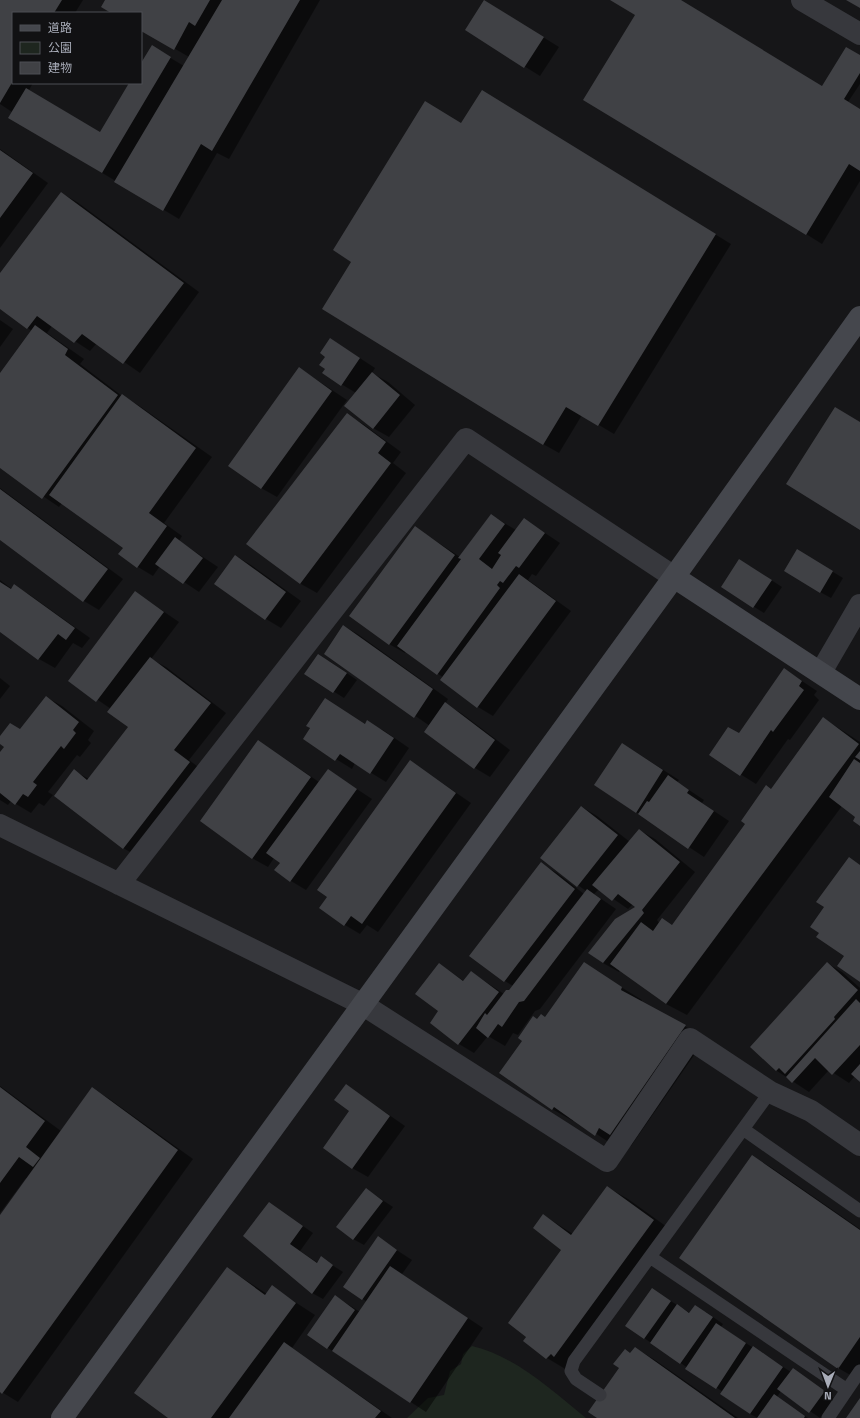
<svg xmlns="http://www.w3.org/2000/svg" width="860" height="1418" font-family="'Titillium Web','Noto Sans JP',sans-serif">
  <rect width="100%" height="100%" fill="#161618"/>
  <path fill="#1e261f" d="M472,1346c45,11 79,44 114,72h-179l21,-20 16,-3 6,-24 11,-7 2,-10z"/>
  <path fill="#0007" d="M0,0h83l-8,13h-62v70h20l-4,7 72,43 29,-50h11v-18l11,-18 32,19 5,-9 -48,-28v-16h-28l-7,-13h214l-91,159 -12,-6 -38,66 -170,-102 3,-5 -12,-8z
    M613,0h67l143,87 37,-31v28l-12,18 12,8v71l-38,63 -16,-10 -170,-219z
    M485,1l74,46 -19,29 -74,-46z
    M498,101l233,143 -117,190 -32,-19 -23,38 -16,-9z
    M0,149l48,34 -48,65z
    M61,193l16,9 122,90 -59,81 -43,-30 -7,8 -38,-25 -5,7 37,26 -4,5 42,32 16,9 74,52 -48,66 18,13 -3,5 39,26 -19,25 -39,-26 -7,10 -15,-9 -14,-20 -62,-44 -3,4 -59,-40v-92l32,-44 -32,-23v-33z
    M0,320l13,9 -13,18z
    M346,349l29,19 -3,5 16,9 27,23 -26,32 -16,-9 -17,-35 -33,-20 3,-4v-13z
    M299,368l48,32 -70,97 -16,-9z
    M347,415l16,9 38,28 -8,11 13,10 -89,120 -16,-9 -54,-41z
    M0,488l123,91 -24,31 -15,-9 -84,-62z
    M491,515l25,15 8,-11 36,24 -24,33 -4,-2 -4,6 43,31 -78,105 -15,-9 -34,-29 -38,-27 -1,2 -16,-9 27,-116 44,29z
    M797,550l46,28 -12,20 -11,-6z
    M236,556l15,9 50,36 -20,27 -15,-9z
    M750,566l32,21 -18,26 -42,-26z
    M0,580l12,9 2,-3 16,9 60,43 -8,10 -9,-5 -18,25 -16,-9 -39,-29z
    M135,592l44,30 -28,37 15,8 60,46 -37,47 16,12 -66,85 -16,-9 -49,-77 15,8 40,-52 -18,-18 -42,-29z
    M344,626l15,9 89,64 -3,5 16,9 49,37 -20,27 -15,-9 -50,-36 5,-6 -105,-72z
    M329,661l28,19 -13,18 -38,-24z
    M784,669l33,22 -3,4 5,5 -29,40 -2,-1 -32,45 -46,-29 29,-21z
    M0,678l10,8 -10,13z
    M46,697l16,9 32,25 -6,9 3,3 -11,14 -3,-2 -29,37 5,3 -9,11 -5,-3 -8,10 -20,-12 -3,4 -8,-5v-46l5,-7 -5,-5v-5l21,-7z
    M325,699l40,25 18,6 26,18 -23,34 -31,-19 -3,6 -48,-30z
    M823,718l37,24v83l-4,-8 -14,-11 -155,209 -21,-11 -46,-34 -1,2 -16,-9 34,-56 -4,-3 -5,5 -29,-20 -5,5 22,15 -76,100 -5,2 -17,24 -5,-2 -8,13 -17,-10 -14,17 -15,-9 -28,-21 9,-12 -1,-47 25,17 7,-9 33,22 9,-8 -8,-5 36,-117 16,9 27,21 2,-3 -45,-33 41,-51 15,9 33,26 9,-12 16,9 40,33 -38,48 3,4 13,2 74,-102 20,-38 5,4z
    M259,741l60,41 9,-12 44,29 -66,91 -15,-9 -10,-18 -7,-5 -6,9 -16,-9z
    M623,744l56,36 -2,2 27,18 -2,3 27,18 -25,36 -68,-45z
    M410,761l61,42 -93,129 -11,-7 -7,9 -15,-9 -17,-28z
    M827,963l15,9 18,16v93l-5,-5 -6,7 -20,-13 -20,22 -32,-21 -26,-24z
    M584,964l58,36 -1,2 65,36 -75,108 -15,1 -42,-28 -1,2 -21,-12 -15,-89 8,-2z
    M346,1085l59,41 -37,51 -16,-9 -1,-57z
    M0,1086l61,45 31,-42 16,9 85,61 -175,243 -18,-11v-174l27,-38 -1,-1 -26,35z
    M752,1156l20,12 88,61v149l-1,2 -21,-12z
    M607,1187l21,12 46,33 -107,138 -20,-12 -23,-17 39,-92 -20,-34 30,19z
    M366,1189l27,18 -29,38 -11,-6z
    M270,1203l43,30 -13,18 18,12 3,-5 22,14 -20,27 -11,-6z
    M378,1238l34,22 -10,14 81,54 -57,84 -118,-77 27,-39 25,16 7,-10 -23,-16z
    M227,1268l40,26 5,-7 43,28 -23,33 100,70h-223z
    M653,1290l37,23 16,-1 17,12 -2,3 70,45 12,4 31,22 -14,20 -39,-27 -4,6 31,21h-50l-8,-4 -28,-20 1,-2 -79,-54z
    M635,1348l20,12 83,58h-139z"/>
  <path fill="#404145" d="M0,0h62l-8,13h-41v68l-13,22z
    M105,0h105l-15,26 -6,-4 -15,28 -33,-19v-18h-30l-10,-6z
    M222,0h78l-88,151 -11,-7 -38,67 -49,-29z
    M484,0l60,37 -20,31 -59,-38z
    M610,0h71l141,86 24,-39 14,8v18l-16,26 16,10v62l-11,-7 -43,71 -223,-135 52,-85z
    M846,0h14v8z
    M152,45l19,12 -69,116 -94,-55 18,-30 74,44 29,-49h12v-20z
    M482,90l234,144 -118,192 -32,-19 -23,38 -221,-136 29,-47 -18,-12 92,-149 36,22z
    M0,150l33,23 -33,45z
    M61,192l123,91 -61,81 -41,-30 -8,9 -37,-27 -10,13 -27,-20v-36z
    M35,325l33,24 -3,6 53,40 -76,104 -42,-31v-95z
    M330,338l30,20 -19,28 -19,-13 3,-4 -6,-4 6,-8 -5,-4z
    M299,367l33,24 -71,98 -33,-23z
    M372,372l28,23 -27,34 -29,-23z
    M122,394l74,54 -47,65 18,13 -30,42 -19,-14 5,-6 -74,-53z
    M835,407l25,15v108l-74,-46z
    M347,413l39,29 -8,11 13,10 -91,121 -54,-40z
    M0,489l108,80 -25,33 -83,-62z
    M491,514l14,10 -26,35 13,10 9,-14 -3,-2 26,-35 21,15 -26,35 -3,-2 -13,17 -3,-2 -3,4 3,3 -63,87 -40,-29 64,-87 -3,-1z
    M415,526l40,29 -66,90 -40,-29z
    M175,537l28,21 -20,26 -28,-20z
    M797,549l36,22 -13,22 -36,-22z
    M235,555l51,37 -21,28 -51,-36z
    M739,559l33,21 -19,28 -32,-21z
    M519,574l37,27 -79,107 -37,-28z
    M0,582l11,7 3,-5 61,44 -9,12 -8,-6 -20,26 -38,-28z
    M135,591l29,21 -68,90 -28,-21z
    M343,625l90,64 -19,29 -90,-64z
    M318,654l29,19 -14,20 -29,-19z
    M150,657l61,46 -37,47 16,12 -67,87 -69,-53 20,-27 13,11 41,-53 -21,-15z
    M784,668l18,13 -3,5 5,4 -31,42 -2,-2 -31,46 -31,-21 19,-28 11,6z
    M46,696l33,26 -6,8 3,3 -12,16 -3,-3 -28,36 4,3 -9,12 -5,-3 -8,11 -15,-12v-41l4,-5 -4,-3v-8l10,-13 10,6z
    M325,698l40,26 2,-4 27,18 -24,36 -30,-20 -5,7 -32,-22 7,-11 -4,-2z
    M445,702l50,38 -21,29 -50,-37z
    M823,717l36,27 -193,260 -56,-40 31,-42 12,9 9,-13 10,7 73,-101 -4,-3 25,-36 5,4z
    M258,740l53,37 -59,82 -52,-38z
    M622,743l41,27 -27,43 -42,-28z
    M860,751v9l-5,-3z
    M854,759l6,4v63l-7,-5 2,-4 -26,-20z
    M410,760l46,33 -94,131 -11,-8 -7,10 -25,-18 8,-11 -10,-7z
    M328,769l29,20 -67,93 -16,-12 6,-7 -14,-10z
    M668,775l21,15 -2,3 27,18 -26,38 -50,-35 9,-13 2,1z
    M581,806l37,29 -41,52 -37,-29z
    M639,829l41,33 -38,48 2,3 -41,50 -15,-10 27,-34 20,-12 -17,-13 -6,7 -20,-16z
    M849,857l11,8v117l-23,-16 7,-10 -28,-19 3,-4 -9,-6 14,-20 -8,-5z
    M541,862l34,27 -71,93 -35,-26z
    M587,889l14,10 -77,102 -5,1 -17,25 -4,-3 -10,14 -12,-10 9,-15 2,2 19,-25h3z
    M584,962l38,25 -1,3 65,35 -76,110 -11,-7 -4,8 -41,-29 -2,3 -53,-37 23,-32 -4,-3 15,-22 4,3 4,-5 4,3z
    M827,962l31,28 -24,27 1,2 -50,55 -6,-6 -3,3 -26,-24z
    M439,963l24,18 8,-10 28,21 -41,53 -28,-22 8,-12 -23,-17z
    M856,999l4,4v42l-28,30 -17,-17 -23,25 -6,-6z
    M860,1064v18l-9,-8z
    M346,1084l44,32 -38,53 -29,-21 26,-37 -15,-11z
    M0,1087l45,34 -19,26 14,11 -7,9 -14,-10 -19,26z
    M92,1087l86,63 -176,244 -2,-2v-177z
    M752,1155l108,75v107l-22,32 -159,-111z
    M607,1186l47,34 -100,137 -3,-3 -5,5 -23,-18 3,-4 -18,-14 53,-73 -28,-22 10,-14 28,21z
    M366,1188l17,13 -30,39 -17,-13z
    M269,1202l34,24 -13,18 27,19 4,-7 12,9 -21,29 -69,-58z
    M378,1236l19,14 -35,50 -19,-13z
    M390,1266l78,52 -58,85 -78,-52z
    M227,1267l38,28 7,-10 24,18 -85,115h-43l-34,-25z
    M652,1288l19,13 -27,38 -19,-13z
    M335,1295l20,15 -28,39 -20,-14z
    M677,1304l12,9 6,-8 18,12 -33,47 -30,-21z
    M716,1323l30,20 -30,46 -31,-20z
    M284,1342l97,69 -6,7h-146z
    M753,1346l30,21 -33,47 -30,-20z
    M635,1347l100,71h-138l-9,-6 31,-44 -6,-4 12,-15 5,4z
    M793,1368l32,23 -16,22 -32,-24z
    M774,1394l31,22 -1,2h-47z
    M860,1398v20h-14z"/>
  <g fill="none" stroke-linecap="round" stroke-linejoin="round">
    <path stroke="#37383d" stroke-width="13" d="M743,1129l117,82
      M650,1257l197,133
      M600,1395l-24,-16 -5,-8 3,-10 196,-269
      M828,1418l32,-47"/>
    <path stroke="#37383d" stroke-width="22" d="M802,0l58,34
      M821,672l39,-67
      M0,825l362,179 245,157 83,-122 80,53 41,19 49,34
      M119,884l347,-445 208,138"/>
    <path stroke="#45474d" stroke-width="22" d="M674,577l186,122
      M62,1418l612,-841 186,-260"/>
  </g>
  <rect x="12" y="12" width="130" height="72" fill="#111113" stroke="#4d4f55"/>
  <rect x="20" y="25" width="20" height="6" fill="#45474d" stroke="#4d4f55"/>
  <text x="48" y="32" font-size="12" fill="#a8acb8">道路</text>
  <rect x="20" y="42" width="20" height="12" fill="#1e261f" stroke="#4d4f55"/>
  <text x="48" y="52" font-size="12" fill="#a8acb8">公園</text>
  <rect x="20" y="62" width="20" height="12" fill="#404145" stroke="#4d4f55"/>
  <text x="48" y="72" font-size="12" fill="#a8acb8">建物</text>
  <g transform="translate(828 1386) rotate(181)" stroke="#111113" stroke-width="3" paint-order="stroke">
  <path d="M0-3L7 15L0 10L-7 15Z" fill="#a8acb8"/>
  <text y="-6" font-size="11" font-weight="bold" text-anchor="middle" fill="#a8acb8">N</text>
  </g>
</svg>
